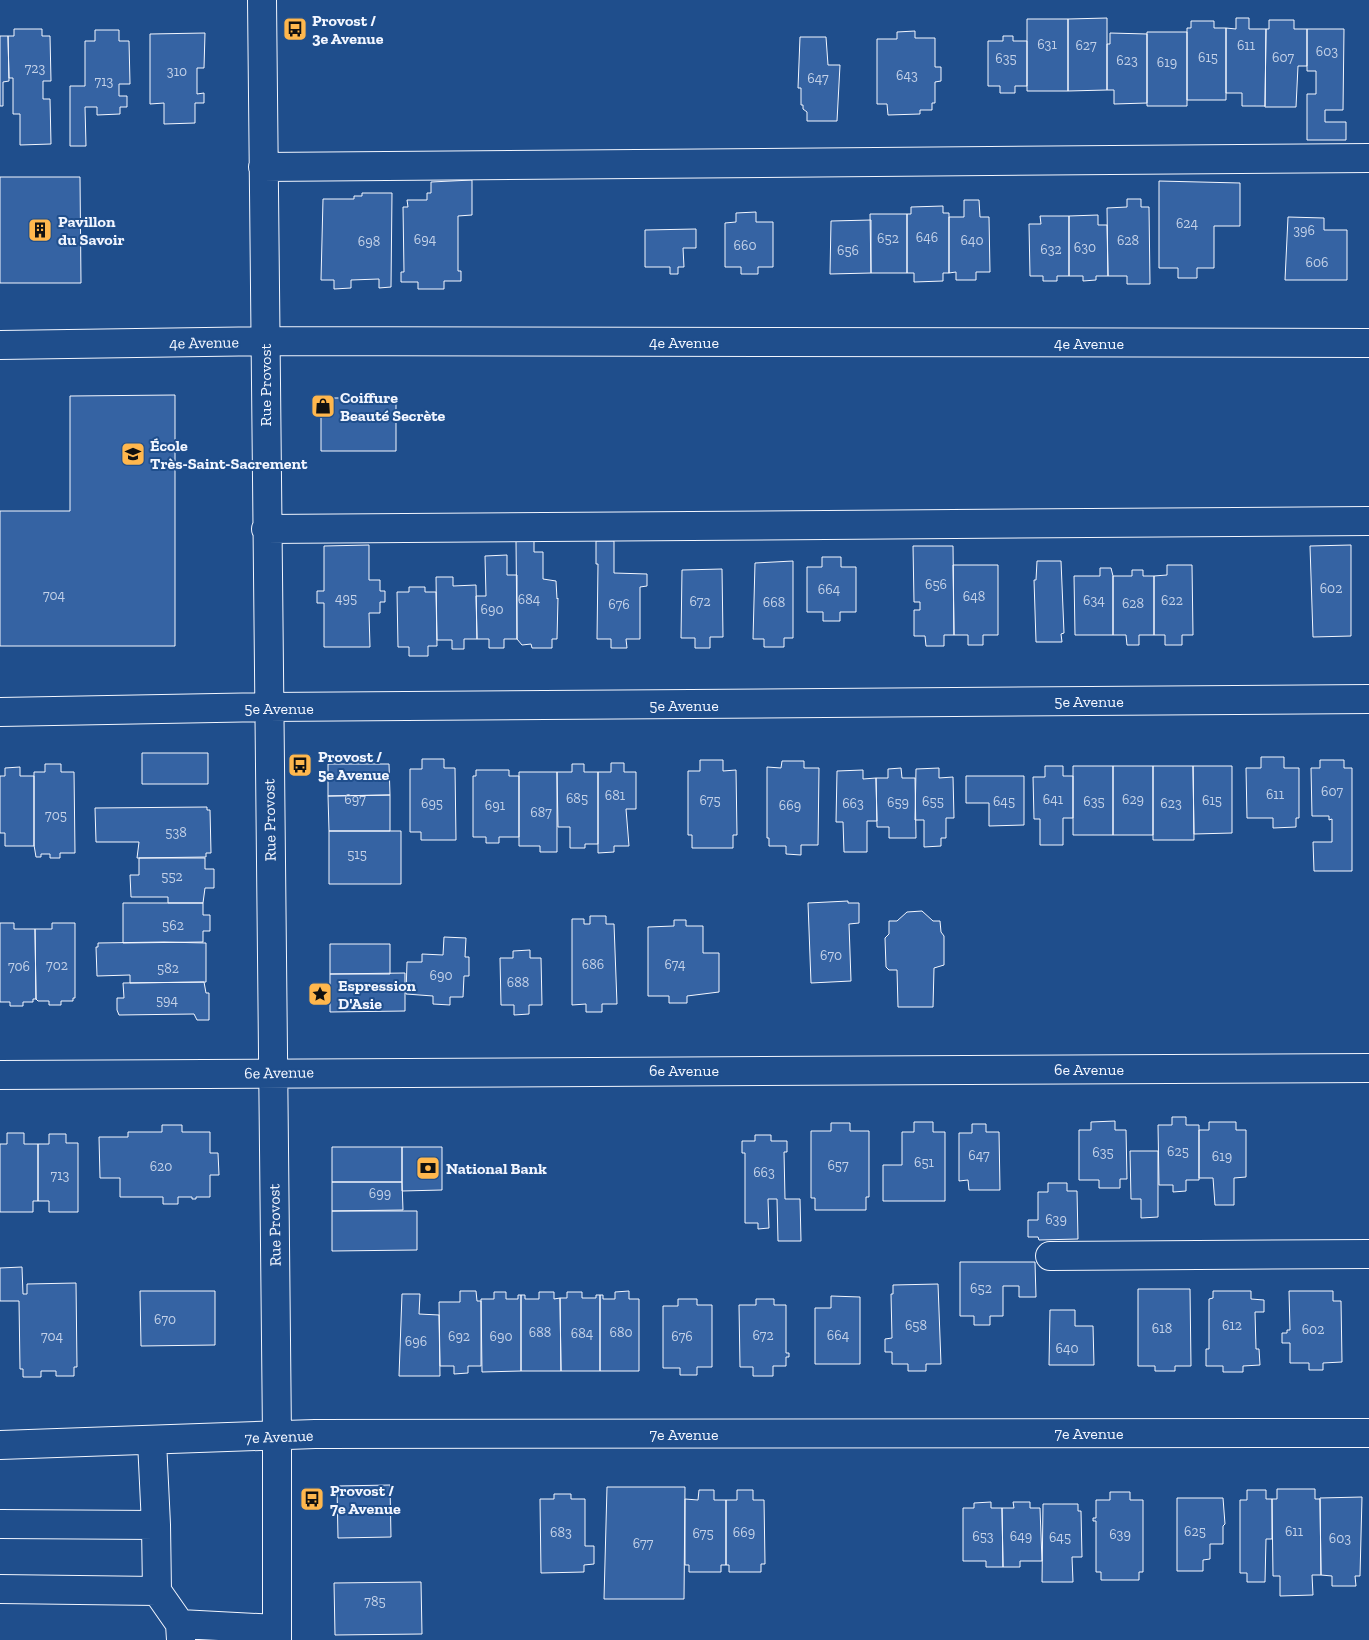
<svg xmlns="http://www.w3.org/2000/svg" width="1369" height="1640" font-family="'Zilla Slab',serif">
  <rect width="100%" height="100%" fill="#1f4e8c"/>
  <path fill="#3563a3" stroke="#f2f6ff" d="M1107,18v72l-39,1v-72z
    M1236,18h13v11h17l-1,77h-23v-13h-16v-65l10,1z
    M1027,19h41v72h-41z
    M1269,20h25v9h13v37h-9l-2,41h-31l1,-78h3z
    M1191,21h23v7h12v72h-39v-72h4z
    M14,29h28v7h8l1,45h-8v18h7l1,45 -31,1v-31h-7v-36h-4l-1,-42h6z
    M1307,29h37l-1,81h-18v12h21v18h-39v-46h9v-23h-9z
    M95,30h24v11h10l1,43h-11v12h8v11h-7v7l-23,1v-8h-12l1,39h-16v-60h15v-45h10z
    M915,31v7h20v29h6v14l-6,1v21h-3v7h-12v4l-32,1 -1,-11h-10v-65h20v-7z
    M1147,32h40v74h-40z
    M205,33l-1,35h-7v26l7,-1v10h-9v20l-31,1v-21l-14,1v-70z
    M1110,33l37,1v69l-33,1v-14h-7v-46h3z
    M0,36h8l1,45 -6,1v24h-3z
    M1003,36h10v5h14v45h-12v7h-15v-7h-12v-45h15z
    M800,37h26l2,28h12l-3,56h-30v-9l-4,-3v-4h-2v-17h-3z
    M0,177h80l1,106h-81z
    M472,180v35l-14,1v55h3v10h-17v8h-26v-7h-17v-10h3l-1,-65h5l-1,-7h20v-7h4v-11z
    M1159,181l81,2v43h-26v42h-17v10h-19v-10h-19z
    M362,193h30l-1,94 -12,1v-9l-28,1v8l-17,1v-9h-13l2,-81h31v-3h8z
    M1127,199h14v8h8l1,77h-23v-8h-19l-1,-68 20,-1z
    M964,200h15l1,17h9l1,55h-14v8h-20v-8l-7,1v-56h15z
    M943,206v7h6v60h-6v8l-29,1v-9h-7v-59h4v-7z
    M756,212v10h17v45h-15v7h-17v-7h-16v-44l11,-1v-9z
    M870,214h37v59h-36z
    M1098,215v10h9l1,51h-12v4l-13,1v-5h-14v-60z
    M1040,216h29v60h-12v5h-14v-5h-13l-1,-52h12z
    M1288,217l36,1v12h23v50h-62z
    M871,220v53l-41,1 1,-53z
    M696,229v19h-13l1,19h-6v7h-8v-7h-25v-37z
    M175,395v251h-175v-135h70v-115z
    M321,398h75v53h-75z
    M516,541h18v11h9v27l13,2 1,18 1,-1 -1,41h-5v9h-20l-1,-4 -9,1 -5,-6z
    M596,541h18v32l33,1v12l-7,1v52h-14l1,9h-16v-9h-14l1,-75h-2z
    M369,545v35h11v11h5v11h-5v11h-11l1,34h-46v-44h-7v-12h7v-45z
    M1351,545v91l-38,1 -3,-91z
    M913,546h40l1,89h-10v11h-18l-1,-10h-11v-26h6v-8h-6z
    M507,555v20h10v64h-13v9h-15v-9h-12l-1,-43h10l-1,-40z
    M822,557h19v10h15v45h-16v9h-17v-9h-16v-45h15z
    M793,561v77h-9v9h-20v-8h-11l2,-76z
    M1037,561h24l3,72 -3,1 1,8h-26l-2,-62h2z
    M953,565h45v70h-15v10h-15v-10h-14z
    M1167,565h25l1,70h-11v10h-17v-10h-11v-59l13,-1z
    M1100,568h11l2,8v59h-38l-1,-59h26z
    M722,569l1,68h-13v11h-15v-10h-14l1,-68z
    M1132,570h11v6h11v59h-15v10h-12l-1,-10h-13v-59h19z
    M436,577h17v9l23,-1 1,54h-13v10h-12v-9h-15z
    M409,587h16v5h11l1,54h-9v10h-19v-9h-11l-1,-55h12z
    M142,753h66v31h-66z
    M1261,757h23v11h15v50h-3v9l-23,1v-10h-26l-1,-50h15z
    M422,759h22v9h11l1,72h-35v-8h-11v-63h12z
    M700,760h23v11l13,-1 1,65h-4v13h-41v-13h-4v-64h12z
    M1320,760h24v8h8v103h-38l-1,-29h19v-23l-3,1v-4h-17l-1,-48h9z
    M782,761h22v7h15l-1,77h-17v10l-15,-1v-8h-17v-8h-2v-71l14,1z
    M611,763h13v9h12v37h-10l3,37h-15v6l-16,1v-81h13z
    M45,764h16v8h13l1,81h-15v5h-10v-4h-9v3h-5l-2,-12v-73h11z
    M328,764h61l1,31 -62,1z
    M572,764h12v8h14v72h-13v4h-15v-21h-12l-1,-55h15z
    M1045,766h18v10h10v42h-10v27h-23v-26h-6l-1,-42h12z
    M1073,766h40v69h-40z
    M1113,766h40v69h-40z
    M1153,766h40l1,74h-41z
    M1193,766h39v67l-38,1z
    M20,767v9h14v70h-29v-13h-5v-57h5v-8z
    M901,768l1,10h13l1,60h-27v-11h-12l-1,-49h12v-9z
    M939,768v10l14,-1 1,41h-8v20h-5v8l-17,1v-27h-9l1,-51z
    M476,770h33v6h10v61h-20v6h-13v-6h-13v-61h3z
    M863,770v9l13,-1 1,43h-10v31h-23l-1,-30h-7l1,-51z
    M519,772h38v80h-17v-6h-21z
    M966,776h58v49l-35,1v-23h-23z
    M390,795v36h-61l-1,-35z
    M207,807v3h3l1,43h-5v4l-69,1 2,-16h-43l-1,-34z
    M329,831h72v53h-72z
    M139,858h66v11h9v19h-9l-2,15h-35v-6h-37l-1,-22h9z
    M848,901v2h11v20l-10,1 2,57 -40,2 -3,-80z
    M123,903h80v12h7v16h-7v11l-80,1z
    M922,911l11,10h7l1,11 3,4v29l-10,3 -1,39h-35l-1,-37h-8l-3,-3 -1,-29 4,-4v-13h8l10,-9z
    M590,916h16v8h8l3,80h-15v8h-16v-8l-14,1v-86h12v5h6z
    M674,920h12v6h17v27h16v39l-32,4v7h-18v-7h-21v-69l26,-1z
    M0,923h14v6h21l1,70h-3v3h-10v4h-13v-4h-10z
    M52,923h23v75h-2v3h-12v4h-12v-4h-11l-2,-2 -1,-70h17z
    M444,937l22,1 -1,19h4v19h-5l-1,21h-13v8l-17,-1v-8l-27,-2 1,-32h15v-8l21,1z
    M164,942l42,1v39l-76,1v-8l-33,1 -1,-29h2v-4z
    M330,944h60v30h-60z
    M530,950v8h11l1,47h-13v9l-15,1v-10h-13l-1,-47h13v-7z
    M405,973v38l-75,1v-38z
    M204,982l2,11h3v27h-12l-3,-6 -75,1 -2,-5v-12h7l-1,-15z
    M1172,1117h14v8h13v55h-13v11l-13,1v-7h-14l-1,-60h14z
    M1115,1121v9h11l1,49h-7v9h-21v-8h-20v-50h12v-8z
    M914,1122h19v10h12v69h-62v-36h19v-33h12z
    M1209,1122h27v8h10v47l-12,1v27h-19l-2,-27h-14v-48h10z
    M831,1123h19v8h19v66h-3v13h-51v-12h-4v-67h20z
    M972,1124h14v8h13l1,58h-31l-1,-10 -9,1v-48h13z
    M162,1125h20v7h28v21h8l1,22h-9v22h-14v2h-4v-2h-14v7h-15v-7h-43v-19h-20l-1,-41h29v-5h34z
    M7,1133h17v11h14v57h-5v11h-33v-68h7z
    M49,1134h17v9h12v69h-29v-11h-11v-57h11z
    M755,1135h16v6h16v11h-3l1,47h15l1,42h-23l-1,-42h-9l1,29 -11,1v-6h-13v-70h-3v-12h13z
    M332,1147h70v35h-70z
    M402,1147h40v43l-40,1z
    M1130,1151h28v66l-17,1v-19h-10z
    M332,1182h70l1,28 -71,1z
    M1048,1183h19v8h10l1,48 -39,1 -1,-3h-10v-17h10v-28h10z
    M332,1211h85v39l-85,1z
    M960,1262h75l1,35h-17v-11h-16v30h-13v9h-16v-9h-14z
    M22,1267l1,27h4v-10l49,-1 1,84h-3v9h-18v-5h-15v6h-18v-8h-3l-1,-68h-19v-33z
    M938,1284l3,80h-15v7h-18v-7h-16v-12h-7v-13l7,-1 -1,-44h2v-9z
    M1138,1289h52l1,77h-16v5h-20v-5h-17z
    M140,1291h75v54l-74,1z
    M460,1291h16l1,10h4v65h-13v7l-14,1v-8h-14l-1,-64h21z
    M629,1291v8h10v72h-39v-76h3v4h12v-7z
    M1213,1291h38v8l13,1v12h-9l1,37h3l1,16 -17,1v6h-20v-6h-17v-17h3v-50l4,-1z
    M1289,1291h44v10h8l1,61 -19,1v7h-14v-7h-19v-20h-8v-10h5v-3h3z
    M494,1292h12v7h12v-4h3v76l-39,1 -1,-73h13z
    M539,1292h15v7l6,-1 1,73h-40v-76h4v4h14z
    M567,1292h15v6h14v-3h4v76h-39l-1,-73h7z
    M402,1294h18l-1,20 20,1 1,61h-41z
    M831,1296l29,1v67h-45v-56h16z
    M678,1299h19v6h15v62h-15v8h-17v-7h-17v-62h15z
    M756,1299h18v6h12v48h3v4h-3v9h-13v10h-20v-9h-13l-1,-62h17z
    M1050,1310h25v16h18l1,39h-45z
    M390,1485l1,52 -53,1 -1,-52z
    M607,1487h78l-1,112h-80z
    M1277,1489h38v10h5l1,76h-9l1,20 -33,1v-20h-7l-1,-77h5z
    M699,1490h15v10h12v65h-5v7h-32v-7h-4v-66l13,1z
    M737,1490h16v10h11l1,64h-4v8h-32v-7h-3v-65h11z
    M1247,1490h19v9h6v40h-6l-1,43h-18v-9h-7v-73h7z
    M1110,1492h20v8h13v72h-4v8h-38v-8h-5v-51h-3v-3h3v-18h14z
    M554,1494h17v5h14v47h9v18l-10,1v7l-43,1 -1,-74h14z
    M1362,1497l-2,79h-5l1,10h-24v-10l-11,-1 -1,-77z
    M1177,1498h46l2,26 -2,2v18h-13v15l-7,1v11h-26z
    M991,1502v6h11l1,59h-17v-6h-23v-53h11v-5z
    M1013,1502h17v6h10l2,53h-22v6h-17l-1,-59h12z
    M1043,1504h35v7h3l1,46h-10l1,25h-31z
    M421,1582l1,52 -87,1 -1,-52z"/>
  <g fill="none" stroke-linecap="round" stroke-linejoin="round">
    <g stroke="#f2f6ff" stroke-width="30">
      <path id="minor" d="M262,0l15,1436v204
        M263,167l1106,-9
        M0,345l265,-4 1104,2
        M266,529l1103,-8
        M0,712l268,-5 1101,-8
        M0,1075l1369,-7
        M1050,1256l319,-2
        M152,1441l4,84
        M0,1445l315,-11 1054,-1
        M0,1524l156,1 1,66 23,33 1,16
        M0,1589l157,2
        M180,1624l97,5"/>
    </g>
    <use href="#minor" stroke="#1f4e8c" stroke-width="28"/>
  </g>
  <defs>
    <g id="bus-square" transform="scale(1.25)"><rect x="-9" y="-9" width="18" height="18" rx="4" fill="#ffb74d" stroke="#1f4e8c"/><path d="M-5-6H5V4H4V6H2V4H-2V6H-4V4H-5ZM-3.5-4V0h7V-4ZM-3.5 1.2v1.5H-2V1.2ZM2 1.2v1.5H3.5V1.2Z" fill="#111"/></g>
    <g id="building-square" transform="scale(1.25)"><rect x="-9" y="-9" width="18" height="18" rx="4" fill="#ffb74d" stroke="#1f4e8c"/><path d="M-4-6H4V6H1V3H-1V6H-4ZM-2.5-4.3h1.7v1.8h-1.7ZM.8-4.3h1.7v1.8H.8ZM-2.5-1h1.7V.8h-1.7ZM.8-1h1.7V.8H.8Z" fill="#111"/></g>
    <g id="shop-square" transform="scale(1.25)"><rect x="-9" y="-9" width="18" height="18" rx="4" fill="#ffb74d" stroke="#1f4e8c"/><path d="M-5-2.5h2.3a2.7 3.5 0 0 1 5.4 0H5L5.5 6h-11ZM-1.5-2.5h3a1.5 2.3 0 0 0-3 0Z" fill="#111"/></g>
    <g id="school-square" transform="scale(1.25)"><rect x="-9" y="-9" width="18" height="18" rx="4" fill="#ffb74d" stroke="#1f4e8c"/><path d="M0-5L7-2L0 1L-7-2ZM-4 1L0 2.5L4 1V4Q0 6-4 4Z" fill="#111"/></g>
    <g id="sight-square" transform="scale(1.25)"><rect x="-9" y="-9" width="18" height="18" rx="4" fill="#ffb74d" stroke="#1f4e8c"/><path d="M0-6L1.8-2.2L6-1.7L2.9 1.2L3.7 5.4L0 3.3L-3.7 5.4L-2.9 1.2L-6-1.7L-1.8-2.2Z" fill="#111"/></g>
    <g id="bank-square" transform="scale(1.25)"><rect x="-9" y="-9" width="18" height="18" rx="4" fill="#ffb74d" stroke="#1f4e8c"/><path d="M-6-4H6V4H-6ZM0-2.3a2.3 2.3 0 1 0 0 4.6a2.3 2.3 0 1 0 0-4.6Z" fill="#111"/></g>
  </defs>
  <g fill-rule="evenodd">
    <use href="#bus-square" x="295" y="29"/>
    <use href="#building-square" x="40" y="230"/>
    <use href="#shop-square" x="323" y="406"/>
    <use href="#school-square" x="133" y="454"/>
    <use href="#bus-square" x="300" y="765"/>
    <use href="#sight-square" x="320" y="994"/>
    <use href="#bank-square" x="428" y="1168"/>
    <use href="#bus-square" x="312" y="1499"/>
  </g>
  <g text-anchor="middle" stroke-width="4" stroke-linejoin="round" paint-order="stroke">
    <g font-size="14" fill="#c3d1e8">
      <text x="1047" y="49">631</text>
      <text x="1086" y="50">627</text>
      <text x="1246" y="50">611</text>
      <text x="1327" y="56">603</text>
      <text x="1208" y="62">615</text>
      <text x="1283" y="62">607</text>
      <text x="1006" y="63">635</text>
      <text x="1127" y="65">623</text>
      <text x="1167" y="67">619</text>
      <text x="35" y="73">723</text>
      <text x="177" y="76">310</text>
      <text x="907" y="80">643</text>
      <text x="818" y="83">647</text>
      <text x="104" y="86">713</text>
      <text x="1187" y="228">624</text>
      <text x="1304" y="235">396</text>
      <text x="927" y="242">646</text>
      <text x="888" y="243">652</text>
      <text x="425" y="244">694</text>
      <text x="972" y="245">640</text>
      <text x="1128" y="245">628</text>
      <text x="369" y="246">698</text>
      <text x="745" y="250">660</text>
      <text x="1085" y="252">630</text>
      <text x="1051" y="254">632</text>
      <text x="848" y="255">656</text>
      <text x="1317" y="267">606</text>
      <text x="936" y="589">656</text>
      <text x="1331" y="593">602</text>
      <text x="829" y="594">664</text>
      <text x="54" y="600">704</text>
      <text x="974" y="601">648</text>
      <text x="346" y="603">495</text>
      <text x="529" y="604">684</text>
      <text x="1094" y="605">634</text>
      <text x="1172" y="605">622</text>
      <text x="700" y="606">672</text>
      <text x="774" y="607">668</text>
      <text x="1133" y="608">628</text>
      <text x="619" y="609">676</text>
      <text x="492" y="614">690</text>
      <text x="1332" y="796">607</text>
      <text x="1275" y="799">611</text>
      <text x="615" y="800">681</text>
      <text x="577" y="803">685</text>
      <text x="355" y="804">697</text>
      <text x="1053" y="804">641</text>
      <text x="1133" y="804">629</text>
      <text x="710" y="805">675</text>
      <text x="1212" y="805">615</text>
      <text x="933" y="806">655</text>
      <text x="1004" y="806">645</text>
      <text x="1094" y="806">635</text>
      <text x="898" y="807">659</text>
      <text x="432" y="808">695</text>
      <text x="853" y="808">663</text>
      <text x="1171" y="808">623</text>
      <text x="495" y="810">691</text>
      <text x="790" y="810">669</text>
      <text x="541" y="817">687</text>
      <text x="56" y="820">705</text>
      <text x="176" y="837">538</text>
      <text x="357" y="859">515</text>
      <text x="172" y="881">552</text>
      <text x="173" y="930">562</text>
      <text x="831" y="960">670</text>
      <text x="593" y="969">686</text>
      <text x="675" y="969">674</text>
      <text x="57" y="970">702</text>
      <text x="19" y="971">706</text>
      <text x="168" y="973">582</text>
      <text x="441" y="980">690</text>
      <text x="518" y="987">688</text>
      <text x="167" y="1005">594</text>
      <text x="1178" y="1156">625</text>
      <text x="1103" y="1157">635</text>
      <text x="979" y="1160">647</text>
      <text x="1222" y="1161">619</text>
      <text x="924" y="1167">651</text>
      <text x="838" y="1170">657</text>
      <text x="161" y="1171">620</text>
      <text x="764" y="1177">663</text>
      <text x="60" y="1180">713</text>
      <text x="380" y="1198">699</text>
      <text x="1056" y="1224">639</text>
      <text x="981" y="1293">652</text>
      <text x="165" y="1324">670</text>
      <text x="916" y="1330">658</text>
      <text x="1232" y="1330">612</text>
      <text x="1162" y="1333">618</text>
      <text x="1313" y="1334">602</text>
      <text x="540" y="1337">688</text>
      <text x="621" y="1337">680</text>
      <text x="582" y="1338">684</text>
      <text x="763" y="1340">672</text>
      <text x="838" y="1340">664</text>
      <text x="52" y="1341">704</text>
      <text x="459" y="1341">692</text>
      <text x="501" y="1341">690</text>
      <text x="682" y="1341">676</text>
      <text x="416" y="1346">696</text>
      <text x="1067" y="1353">640</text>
      <text x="1195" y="1536">625</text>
      <text x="1294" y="1536">611</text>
      <text x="561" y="1537">683</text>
      <text x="744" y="1537">669</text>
      <text x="703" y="1538">675</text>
      <text x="1120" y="1539">639</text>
      <text x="983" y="1541">653</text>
      <text x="1021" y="1541">649</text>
      <text x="1060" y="1542">645</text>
      <text x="1340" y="1543">603</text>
      <text x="643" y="1548">677</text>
      <text x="375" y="1606">785</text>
    </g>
    <g font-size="16" font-weight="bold" fill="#f2f6ff" stroke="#1f4e8c" text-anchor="start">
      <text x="312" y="26">Provost /<tspan x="312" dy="18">3e Avenue</tspan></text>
      <text x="58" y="227">Pavillon<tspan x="58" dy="18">du Savoir</tspan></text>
      <text x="340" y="403">Coiffure<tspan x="340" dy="18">Beauté Secrète</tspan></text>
      <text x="150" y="451">École<tspan x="150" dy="18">Très-Saint-Sacrement</tspan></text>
      <text x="318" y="762">Provost /<tspan x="318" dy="18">5e Avenue</tspan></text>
      <text x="338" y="991">Espression<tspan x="338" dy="18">D'Asie</tspan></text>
      <text x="446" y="1174">National Bank</text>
      <text x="330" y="1496">Provost /<tspan x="330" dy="18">7e Avenue</tspan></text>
    </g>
    <g font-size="16" fill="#f2f6ff" stroke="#1f4e8c">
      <text transform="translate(204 342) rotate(-1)" y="6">4e Avenue</text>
      <text x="684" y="348">4e Avenue</text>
      <text x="1089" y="349">4e Avenue</text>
      <text transform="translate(265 385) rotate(-90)" y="6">Rue Provost</text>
      <text x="1089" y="707">5e Avenue</text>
      <text x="684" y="711">5e Avenue</text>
      <text x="279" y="714">5e Avenue</text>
      <text transform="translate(269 820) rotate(-91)" y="6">Rue Provost</text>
      <text x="1089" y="1075">6e Avenue</text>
      <text x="684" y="1076">6e Avenue</text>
      <text transform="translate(279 1072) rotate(-1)" y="6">6e Avenue</text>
      <text transform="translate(274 1225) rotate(-91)" y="6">Rue Provost</text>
      <text x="1089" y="1439">7e Avenue</text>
      <text x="684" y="1440">7e Avenue</text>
      <text transform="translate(279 1436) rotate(-2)" y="6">7e Avenue</text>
    </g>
  </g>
</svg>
